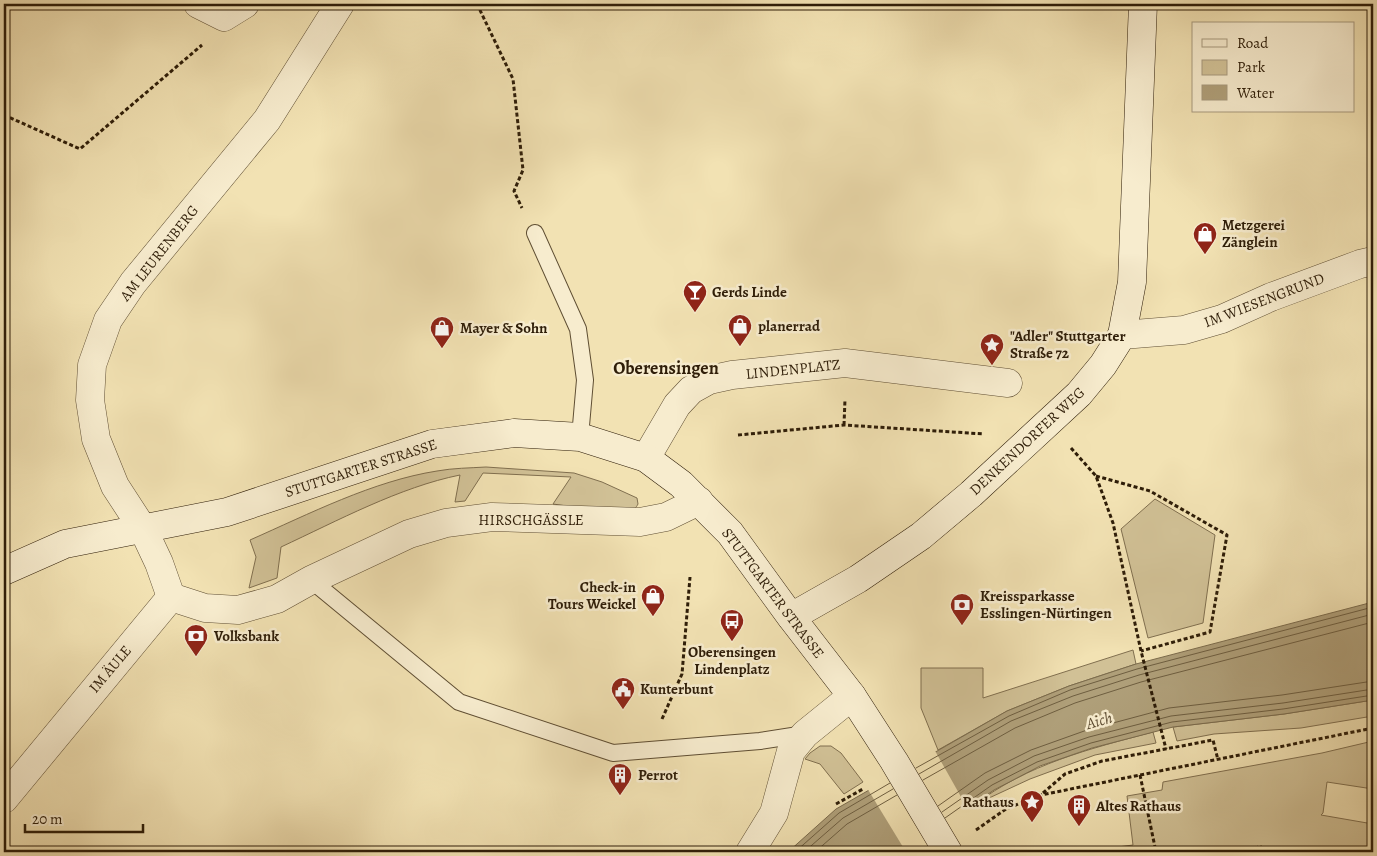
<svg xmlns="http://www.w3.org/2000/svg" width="1377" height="856" font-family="Alegreya,serif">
  <rect width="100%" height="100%" fill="#f2e2b3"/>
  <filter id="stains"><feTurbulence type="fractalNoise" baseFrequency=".004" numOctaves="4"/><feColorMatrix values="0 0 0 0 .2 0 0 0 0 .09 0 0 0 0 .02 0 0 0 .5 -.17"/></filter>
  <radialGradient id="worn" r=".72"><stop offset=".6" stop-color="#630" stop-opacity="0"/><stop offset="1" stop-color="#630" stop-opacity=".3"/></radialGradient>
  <path fill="#d1c196" stroke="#806f4f" d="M486,467l88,6 28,9 35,16 1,6c-2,4 -4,6 -9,6 -23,4 -53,-3 -76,-6l18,-27 -88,-4 -18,28 -10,1 5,-27c-60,12 -123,46 -179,72l-4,31 -28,10 7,-31 -6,-17c59,-26 123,-59 187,-69 16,-3 33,-3 49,-4z
    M1155,499l60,36 -12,88 -55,15 -27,-109z
    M1133,650l3,14 -67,22 -62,25 -69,39 -17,-42v-40h62v30z
    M1373,700v16l-72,12 -87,6 -37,7 -4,-14 111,-13z
    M1153,732l3,11 -61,12 -65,24 -56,26c54,-41 115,-56 179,-73z
    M1373,741v48l-46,-7 -4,31 -2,2 52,9v28h-294l54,-7 -6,-49 35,-6 1,-8 159,-29z
    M820,746h11l10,7 22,29 -19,12 -24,-30 -15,-5 5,-6z"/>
  <path fill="#af9f79" stroke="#7b6b4c" d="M1373,602v98l-89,14 -111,13 -81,21 -52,18 -46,24 -91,62h-115l48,-43 171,-98 62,-25 67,-22z"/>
  <path fill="#f2e2b3" d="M934,749l35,62 -63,41 -39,-64z"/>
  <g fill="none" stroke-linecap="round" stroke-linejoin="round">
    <path stroke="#6e5e40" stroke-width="1" d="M916,768l93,-52 61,-26 67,-21 236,-62
      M919,774l92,-53 62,-25 66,-21 234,-61
      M923,780l92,-52 60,-25 66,-21 232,-60
      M938,806l47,-33 46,-23 56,-20 82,-22 113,-13 91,-14
      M942,812l46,-32 46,-24 55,-19 82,-21 112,-13 90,-14
      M945,818l47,-33 45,-23 54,-19 81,-21 111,-13 90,-14
      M795,852l44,-39 51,-30
      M804,852l39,-34 50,-29
      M815,852l32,-28 50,-29"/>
    <g stroke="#5f4e33" stroke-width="18">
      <path id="service" d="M535,233l43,96 7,51 -5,57
        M311,580l148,122 154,51 147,-12 45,-7"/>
    </g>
    <g stroke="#5f4e33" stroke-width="29">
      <path id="minor" d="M198,4l26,13 21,-13
        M1122,335l62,-5 38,-11 49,-22 89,-33 13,-3
        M646,458l31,-53 14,-15 18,-10 23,-5 113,-12 163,20
        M171,597l-12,-34 -16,-34 -28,-43 -19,-47 -6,-39 2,-35 16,-45 25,-37 134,-163 73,-116
        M171,597l34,11 33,2 39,-11 34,-19 98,-46 37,-11 46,-6 148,5 26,-5 33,-16
        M4,799l167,-202
        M750,852l24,-39 17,-62 14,-17 47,-38"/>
    </g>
    <g stroke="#2e1d08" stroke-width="29">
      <path id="secondary" d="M4,571l61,-27 162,-32 205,-68 82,-11 66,4 66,21 35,26 49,49 61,84 61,79 42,65 54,91
        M791,617l67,-38 63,-43 50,-42 108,-100 24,-29 19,-30 10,-53 11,-278"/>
    </g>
    <path stroke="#2e1d08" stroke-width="3" stroke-dasharray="4 2.5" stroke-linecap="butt" d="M477,4l36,75 10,91 -9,21 8,17
      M4,115l76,34 122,-104
      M844,425l1,-26
      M738,435l106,-10 140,9
      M1071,448l25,28 17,47 28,128 25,98
      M1096,476l54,15 77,44 -17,97 -69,19
      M662,719l20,-45 8,-97
      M1140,775l16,77
      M1043,793l22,-19 37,-13 111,-21 5,20
      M836,804l27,-15
      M976,830l30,-21 35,-14 332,-67
      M1222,852l39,-5 10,5"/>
    <use href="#service" stroke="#f7ecce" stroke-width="16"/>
    <use href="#minor" stroke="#f7ecce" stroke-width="28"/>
    <use href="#secondary" stroke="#f7ecce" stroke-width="28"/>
  </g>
  <defs>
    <g id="shop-pin" transform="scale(1.25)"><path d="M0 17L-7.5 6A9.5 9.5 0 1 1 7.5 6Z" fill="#8f2418" stroke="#f7ecce"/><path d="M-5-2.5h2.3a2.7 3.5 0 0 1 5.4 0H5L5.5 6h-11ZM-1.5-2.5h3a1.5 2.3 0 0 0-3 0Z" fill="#fff"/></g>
    <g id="bar-pin" transform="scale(1.25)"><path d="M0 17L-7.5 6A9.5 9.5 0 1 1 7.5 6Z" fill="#8f2418" stroke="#f7ecce"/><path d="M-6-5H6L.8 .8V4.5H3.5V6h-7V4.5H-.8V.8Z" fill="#fff"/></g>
    <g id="sight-pin" transform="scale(1.25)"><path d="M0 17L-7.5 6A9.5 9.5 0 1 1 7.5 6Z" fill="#8f2418" stroke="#f7ecce"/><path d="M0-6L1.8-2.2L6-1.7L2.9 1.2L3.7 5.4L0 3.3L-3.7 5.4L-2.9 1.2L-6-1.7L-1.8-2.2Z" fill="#fff"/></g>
    <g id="bank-pin" transform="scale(1.25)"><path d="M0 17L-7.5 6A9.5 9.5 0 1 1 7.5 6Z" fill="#8f2418" stroke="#f7ecce"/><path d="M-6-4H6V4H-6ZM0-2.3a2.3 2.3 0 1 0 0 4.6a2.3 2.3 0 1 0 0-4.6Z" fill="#fff"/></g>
    <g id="bus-pin" transform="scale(1.25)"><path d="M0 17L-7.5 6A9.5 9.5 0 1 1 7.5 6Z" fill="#8f2418" stroke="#f7ecce"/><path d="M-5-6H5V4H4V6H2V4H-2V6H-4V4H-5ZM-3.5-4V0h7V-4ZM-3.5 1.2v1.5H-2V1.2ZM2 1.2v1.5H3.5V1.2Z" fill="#fff"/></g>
    <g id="civic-pin" transform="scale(1.25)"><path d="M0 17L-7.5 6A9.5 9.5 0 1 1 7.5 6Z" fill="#8f2418" stroke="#f7ecce"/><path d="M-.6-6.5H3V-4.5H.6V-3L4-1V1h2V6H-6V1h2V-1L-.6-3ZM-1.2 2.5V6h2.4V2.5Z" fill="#fff"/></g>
    <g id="building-pin" transform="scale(1.25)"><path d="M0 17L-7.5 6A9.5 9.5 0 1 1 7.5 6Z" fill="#8f2418" stroke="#f7ecce"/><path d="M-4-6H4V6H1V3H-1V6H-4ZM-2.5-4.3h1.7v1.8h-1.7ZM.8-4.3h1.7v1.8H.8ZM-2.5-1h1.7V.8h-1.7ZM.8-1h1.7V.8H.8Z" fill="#fff"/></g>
  </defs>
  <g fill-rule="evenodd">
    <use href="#shop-pin" x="1205" y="234"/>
    <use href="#bar-pin" x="695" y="292"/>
    <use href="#shop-pin" x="740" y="326"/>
    <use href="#shop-pin" x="442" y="328"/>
    <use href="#sight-pin" x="992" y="345"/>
    <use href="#shop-pin" x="653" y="596"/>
    <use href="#bank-pin" x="962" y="605"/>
    <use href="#bus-pin" x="732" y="621"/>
    <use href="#bank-pin" x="196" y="636"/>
    <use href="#civic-pin" x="623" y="689"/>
    <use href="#building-pin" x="620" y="775"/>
    <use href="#sight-pin" x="1032" y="802"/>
    <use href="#building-pin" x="1079" y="806"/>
  </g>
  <g text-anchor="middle" stroke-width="5" stroke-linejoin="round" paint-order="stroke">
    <g font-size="15" font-weight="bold" fill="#2e1d08" stroke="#f7ecce" text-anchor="start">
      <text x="1222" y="230">Metzgerei<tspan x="1222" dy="17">Zänglein</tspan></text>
      <text x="712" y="297">Gerds Linde</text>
      <text x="758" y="331">planerrad</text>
      <text x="460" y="333">Mayer &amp; Sohn</text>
      <text x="1010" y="341">"Adler" Stuttgarter<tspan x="1010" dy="17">Straße 72</tspan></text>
      <text x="636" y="592" text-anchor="end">Check-in<tspan x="636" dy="17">Tours Weickel</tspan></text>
      <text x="980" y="601">Kreissparkasse<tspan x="980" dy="17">Esslingen-Nürtingen</tspan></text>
      <text x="214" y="641">Volksbank</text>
      <text x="732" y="657" text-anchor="middle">Oberensingen<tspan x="732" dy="17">Lindenplatz</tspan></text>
      <text x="640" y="694">Kunterbunt</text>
      <text x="638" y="780">Perrot</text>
      <text x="1014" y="807" text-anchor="end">Rathaus</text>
      <text x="1096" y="811">Altes Rathaus</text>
    </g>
    <g font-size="15" fill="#2e1d08" stroke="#f7ecce">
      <text transform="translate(159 253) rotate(-52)" y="5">AM LEURENBERG</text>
      <text transform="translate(1264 300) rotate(-21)" y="5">IM WIESENGRUND</text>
      <text transform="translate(793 369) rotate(-6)" y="5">LINDENPLATZ</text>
      <text transform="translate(1027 441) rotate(-43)" y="5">DENKENDORFER WEG</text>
      <text transform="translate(361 468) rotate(-18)" y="5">STUTTGARTER STRASSE</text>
      <text x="531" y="525">HIRSCHGÄSSLE</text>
      <text transform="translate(773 593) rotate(53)" y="5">STUTTGARTER STRASSE</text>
      <text transform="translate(110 669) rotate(-50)" y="5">IM ÄULE</text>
    </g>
    <g font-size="16" font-style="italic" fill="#5b4a30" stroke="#f7ecce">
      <text transform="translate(1099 720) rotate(-16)" y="6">Aich</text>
    </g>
    <g font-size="18" font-weight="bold" fill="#2e1d08" stroke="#f7ecce">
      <text x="666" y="374">Oberensingen</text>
    </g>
  </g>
  <rect width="1377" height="856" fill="none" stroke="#f2e2b3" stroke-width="20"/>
  <rect x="5" y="5" width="1367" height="846" fill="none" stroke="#2e1d08" stroke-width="2.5"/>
  <rect x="10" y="10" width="1357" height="836" fill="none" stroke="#2e1d08"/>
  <rect x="1192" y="22" width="162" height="90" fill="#f7ecce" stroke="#a7997f"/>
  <rect x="1202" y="39" width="25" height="8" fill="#f7ecce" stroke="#a7997f"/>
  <text x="1237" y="48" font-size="15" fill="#2e1d08">Road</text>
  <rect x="1202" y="60" width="25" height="15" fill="#d1c196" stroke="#a7997f"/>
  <text x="1237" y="72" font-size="15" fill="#2e1d08">Park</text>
  <rect x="1202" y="85" width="25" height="15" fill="#af9f79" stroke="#a7997f"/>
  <text x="1237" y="98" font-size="15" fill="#2e1d08">Water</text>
  <path d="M25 824v8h118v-8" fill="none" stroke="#2e1d08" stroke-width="2.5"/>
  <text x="32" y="824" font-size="15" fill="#2e1d08" stroke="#f7ecce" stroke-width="4" paint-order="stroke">20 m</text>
  <rect width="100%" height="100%" filter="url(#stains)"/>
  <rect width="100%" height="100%" fill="url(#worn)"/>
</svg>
